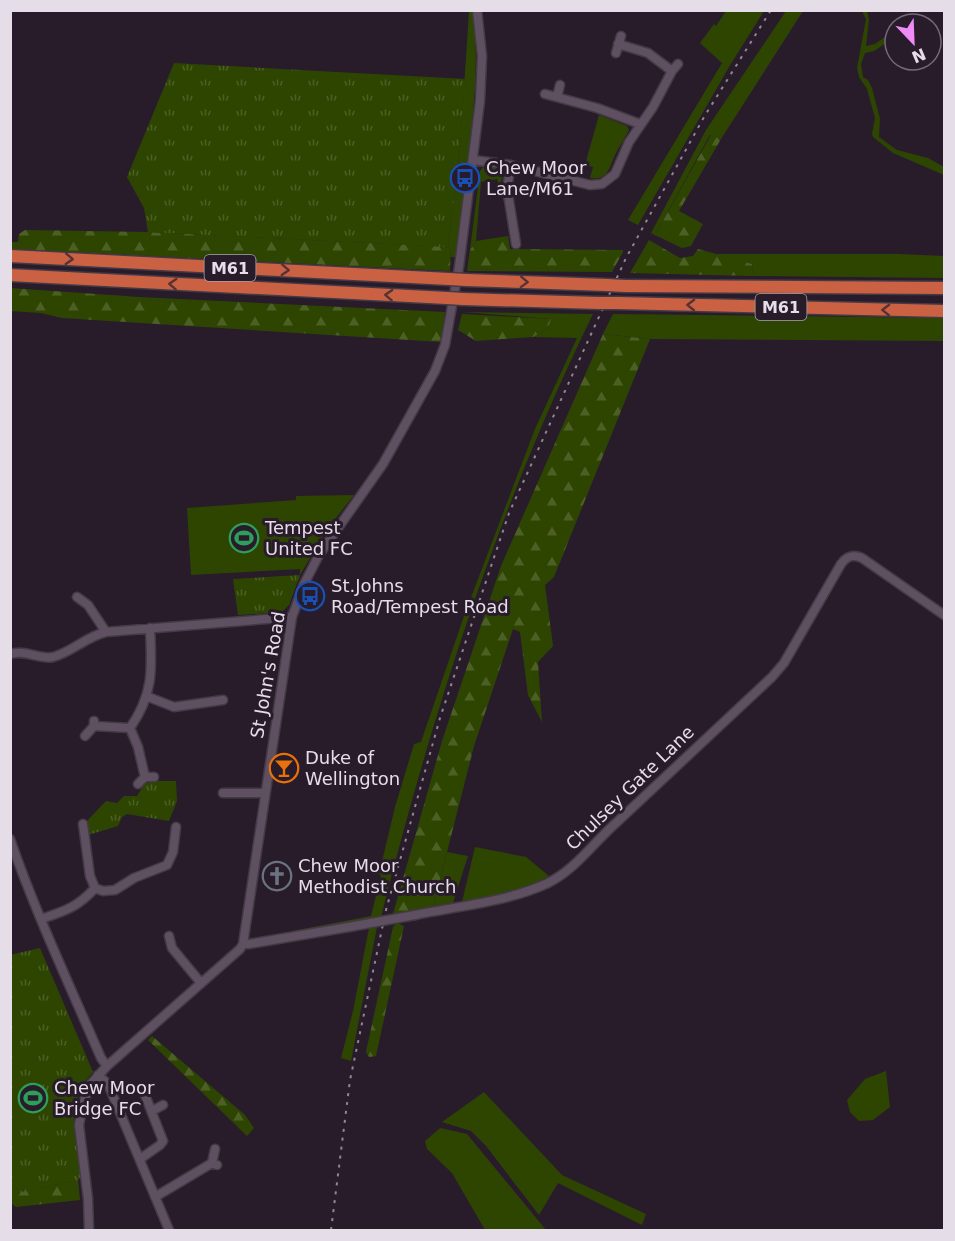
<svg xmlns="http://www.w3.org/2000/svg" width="955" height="1241" font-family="'DejaVu Sans',sans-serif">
  <defs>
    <pattern id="forest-firs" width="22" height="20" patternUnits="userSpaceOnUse" patternTransform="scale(1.5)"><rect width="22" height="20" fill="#2e4500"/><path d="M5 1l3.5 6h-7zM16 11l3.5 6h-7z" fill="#4c5f25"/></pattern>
    <pattern id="park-tufts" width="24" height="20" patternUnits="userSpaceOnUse" patternTransform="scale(1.5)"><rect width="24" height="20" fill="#2e4500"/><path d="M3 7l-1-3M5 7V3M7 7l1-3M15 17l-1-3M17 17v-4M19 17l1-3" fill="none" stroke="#4c5f25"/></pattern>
  </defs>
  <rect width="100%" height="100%" fill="#281c2b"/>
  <path fill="#2e4500" d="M469,11h3c9,55 0,109 -6,164h-2l-1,10 1,1 -8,71h-5v-9l-3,-1 12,-98z
    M726,11h38l-35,56 -91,158 -10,-5 94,-157 -22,-20 14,-19 2,2z
    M786,11h17l-82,128 -11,-4 -55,100 -4,-2 55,-103z
    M862,11h5l2,9 -3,26 9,-2 20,-14v7l-21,14 -9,2 -4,11 2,13 5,3 4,8 8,31 -1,18 18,13 31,8 16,9v8l-51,-22 -20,-16 -1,-3 3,-16 -8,-29 -8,-12 -2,-9 9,-49z
    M599,115l28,11 2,4c-4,8 -10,17 -14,25 -6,13 -7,26 -25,23l3,-11 -8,-2z
    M484,166l17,3 2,4 -2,10 -3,1 -1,-5 -16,3 -5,59 -6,9 10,-79z
    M711,254h187l46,2v22l-191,-2 -1,-12z
    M462,312l131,2c-94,192 -160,396 -212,603l-89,17v-3l79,-15 10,-41 -2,-1 16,-67 19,-63 7,-2 43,-126 71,-187 42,-91 -44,-1 15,-8 3,-10z
    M613,314l331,4v23l-294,-2 -47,-5z
    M354,495l-26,33 -28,47v-6l-109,6 -4,-67 109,-8v-4z
    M475,847l51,10 23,19c-26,16 -57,20 -87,26z
    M447,852l21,4 -15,47 -20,4z
    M377,927l-26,134 -10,-3 12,-47 16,-83z
    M886,1071l4,36 -17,13 -14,1 -9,-9 -3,-12 18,-21z
    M484,1092l78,83 84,39 -4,11 -84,-42 -19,32 -53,-69 -15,-15 -29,-9z
    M440,1128l27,6 79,96h-61l-33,-57 -25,-24 -2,-8z"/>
  <path fill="url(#forest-firs)" d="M711,135l10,4 -42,72 24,13 -12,22 -9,2 -27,-13z
    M25,230l123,2 303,15 -1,24 -439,-22v-7h7l1,-8z
    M508,236l2,13 113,1v2l-11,20 -145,-1 3,-21 6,-9z
    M649,240l31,18 13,-2 5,-7 54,15 1,12 -123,-3z
    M10,288l129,9 306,15 -4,30 -379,-24 -21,-5 -30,-2z
    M462,314l89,5 -3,10 -15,8 -57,4 -18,-11z
    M603,334l47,5 -96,238 -9,8 8,61 -15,16 4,60 -14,-27 -8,-63 -7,-3 -39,117 -41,161 -40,7 49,-173 59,-175z
    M397,923l7,3 -28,130 -7,1 -3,-5 27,-125z
    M152,1036l93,79 9,13 -7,8 -99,-96z
    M78,1180l2,20 -64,7 -4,-3 -2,-10z"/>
  <path fill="url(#park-tufts)" d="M174,63l291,16 -5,70 -12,98 -300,-15 -4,-24 -17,-31z
    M300,575l-11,30 -7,7 -44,3 -5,-36z
    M151,781h25l1,20 -8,20 -42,-7 -5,3 -4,9 -30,9 -2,-13 20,-21 11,2 7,-7h13l7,-11z
    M40,948l53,124c-4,5 -9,10 -11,15 -14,28 -5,61 -1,89l-3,4 -67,14 -1,-239z"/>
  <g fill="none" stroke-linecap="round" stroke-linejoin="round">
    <g stroke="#443a46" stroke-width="11">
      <path id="minor" d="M618,44l30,9 24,18
        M616,53l5,-17
        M545,94l52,14 43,16
        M557,97l3,-12
        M473,160l38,5 79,20 12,-1 13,-10 14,-32 24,-35 19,-36 6,-7
        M511,165l-4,23 9,56
        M77,597l11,8 18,27
        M10,654c16,-5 29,6 43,3 19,-5 34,-21 53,-25l186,-15
        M146,696l28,11 49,-7
        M94,726l36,2
        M85,736l9,-10v-5
        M145,777l-7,-30 -8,-19c24,-34 22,-60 20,-100
        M138,784l7,-7h9
        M223,793h42
        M83,824l7,52 5,12 8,3 12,-1 19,-12 33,-13 6,-13 3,-25
        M10,839c26,75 60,147 91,219l6,8
        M415,915c44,-9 92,-13 133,-32 28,-14 45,-40 68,-60 52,-49 104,-98 156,-146l12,-14 57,-99c6,-8 12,-10 21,-6l82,57
        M41,919c24,-8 37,-12 54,-31
        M169,936l3,12 29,35
        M243,944h6l100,-17
        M98,1075l10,9 61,146
        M152,1111l11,-6
        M215,1149l-3,14 5,2
        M140,1159l20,-14 3,-4 -18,-46
        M155,1197l57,-34
        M89,1230l-1,-31 -9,-74 4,-21 7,-19 17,-19 133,-117 3,-5 49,-327 12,-33 15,-29 64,-91 52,-93 10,-26 14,-78 21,-166 2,-45 -5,-46"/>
    </g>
    <g stroke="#443a46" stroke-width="15">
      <path id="highway" d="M10,256l439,23
        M10,275l437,23
        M466,280l141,5
        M625,286l319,2
        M463,299l136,4
        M617,303l327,8"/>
    </g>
    <use href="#minor" stroke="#5e5061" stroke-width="8"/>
    <use href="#highway" stroke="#ca6142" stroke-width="12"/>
    <path stroke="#918793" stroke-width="2" stroke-dasharray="3 6" stroke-linecap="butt" d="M331,1230l19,-150 36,-170 54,-192 69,-205 117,-255 78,-141 67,-107"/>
    <g stroke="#443a46" stroke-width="11" stroke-linecap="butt">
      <path id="minor-bridge" d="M349,927l66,-12"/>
    </g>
    <g stroke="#443a46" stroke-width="15" stroke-linecap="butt">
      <path id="highway-bridge" d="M449,279l17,1
        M607,285l18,1
        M447,298l16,1
        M599,303h18"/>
    </g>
    <use href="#minor-bridge" stroke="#5e5061" stroke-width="8"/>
    <use href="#highway-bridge" stroke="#ca6142" stroke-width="12"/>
  </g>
  <defs><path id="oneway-chevron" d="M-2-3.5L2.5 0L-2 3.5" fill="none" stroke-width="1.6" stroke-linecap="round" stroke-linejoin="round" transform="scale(1.5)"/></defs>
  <g stroke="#593132">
    <use href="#oneway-chevron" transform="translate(69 259) rotate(3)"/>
    <use href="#oneway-chevron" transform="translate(285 270) rotate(3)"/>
    <use href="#oneway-chevron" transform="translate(524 282) rotate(2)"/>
    <use href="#oneway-chevron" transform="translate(173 284) rotate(-177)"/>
    <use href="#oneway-chevron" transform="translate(389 295) rotate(-177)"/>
    <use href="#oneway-chevron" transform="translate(691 305) rotate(-179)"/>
    <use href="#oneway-chevron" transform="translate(886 310) rotate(-179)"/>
  </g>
  <defs>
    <g id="bus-ring" transform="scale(1.5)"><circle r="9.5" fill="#281c2b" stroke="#1a4fb4" stroke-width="1.5"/><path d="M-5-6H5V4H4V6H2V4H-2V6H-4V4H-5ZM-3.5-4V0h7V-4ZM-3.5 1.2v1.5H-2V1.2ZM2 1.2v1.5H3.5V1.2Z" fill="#1a4fb4"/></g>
    <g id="stadium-ring" transform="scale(1.5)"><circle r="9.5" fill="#281c2b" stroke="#2e9e5b" stroke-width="1.5"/><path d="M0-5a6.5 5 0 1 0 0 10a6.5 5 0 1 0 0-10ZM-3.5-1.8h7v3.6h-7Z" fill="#2e9e5b"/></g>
    <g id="bar-ring" transform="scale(1.5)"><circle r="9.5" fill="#281c2b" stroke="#e8710a" stroke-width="1.5"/><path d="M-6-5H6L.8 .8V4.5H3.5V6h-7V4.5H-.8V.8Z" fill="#e8710a"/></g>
    <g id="church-ring" transform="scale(1.5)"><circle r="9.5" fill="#281c2b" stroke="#6b7280" stroke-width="1.5"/><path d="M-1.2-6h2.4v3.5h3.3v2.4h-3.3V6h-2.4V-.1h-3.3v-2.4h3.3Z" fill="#6b7280"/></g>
  </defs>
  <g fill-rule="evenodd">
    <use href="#bus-ring" x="465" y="178"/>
    <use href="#stadium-ring" x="244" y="538"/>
    <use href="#bus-ring" x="310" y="596"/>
    <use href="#bar-ring" x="284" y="768"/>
    <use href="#church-ring" x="277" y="876"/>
    <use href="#stadium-ring" x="33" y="1098"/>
  </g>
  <g text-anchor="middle" stroke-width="6" stroke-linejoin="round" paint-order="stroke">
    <g fill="#281c2b" stroke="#aca3af" stroke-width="1.5">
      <rect x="204.5" y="255" width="51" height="26" rx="4.5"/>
      <rect x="755.5" y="294" width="51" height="26" rx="4.5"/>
    </g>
    <g font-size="16" font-weight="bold" fill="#e5dde7">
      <text x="230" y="274">M61</text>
      <text x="781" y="313">M61</text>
    </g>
    <g font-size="18" fill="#e5dde7" stroke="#281c2b" text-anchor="start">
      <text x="486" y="174">Chew Moor<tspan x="486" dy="21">Lane/M61</tspan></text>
      <text x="265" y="534">Tempest<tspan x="265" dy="21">United FC</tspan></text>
      <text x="331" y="592">St.Johns<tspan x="331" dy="21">Road/Tempest Road</tspan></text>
      <text x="305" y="764">Duke of<tspan x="305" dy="21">Wellington</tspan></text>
      <text x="298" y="872">Chew Moor<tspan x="298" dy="21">Methodist Church</tspan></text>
      <text x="54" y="1094">Chew Moor<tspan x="54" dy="21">Bridge FC</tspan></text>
    </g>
    <g font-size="18" fill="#e5dde7" stroke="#281c2b">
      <text transform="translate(268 675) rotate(-80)" y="6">St John's Road</text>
      <text transform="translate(630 788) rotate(-44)" y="6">Chulsey Gate Lane</text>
    </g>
  </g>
  <rect width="955" height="1241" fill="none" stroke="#e5dde7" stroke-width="24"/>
  <g transform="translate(913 42) rotate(157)"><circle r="28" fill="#281c2b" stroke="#746976" stroke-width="1.5"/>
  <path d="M0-4.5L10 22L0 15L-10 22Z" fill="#ee8bf7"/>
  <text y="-9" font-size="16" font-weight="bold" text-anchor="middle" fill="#e5dde7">N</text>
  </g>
</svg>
